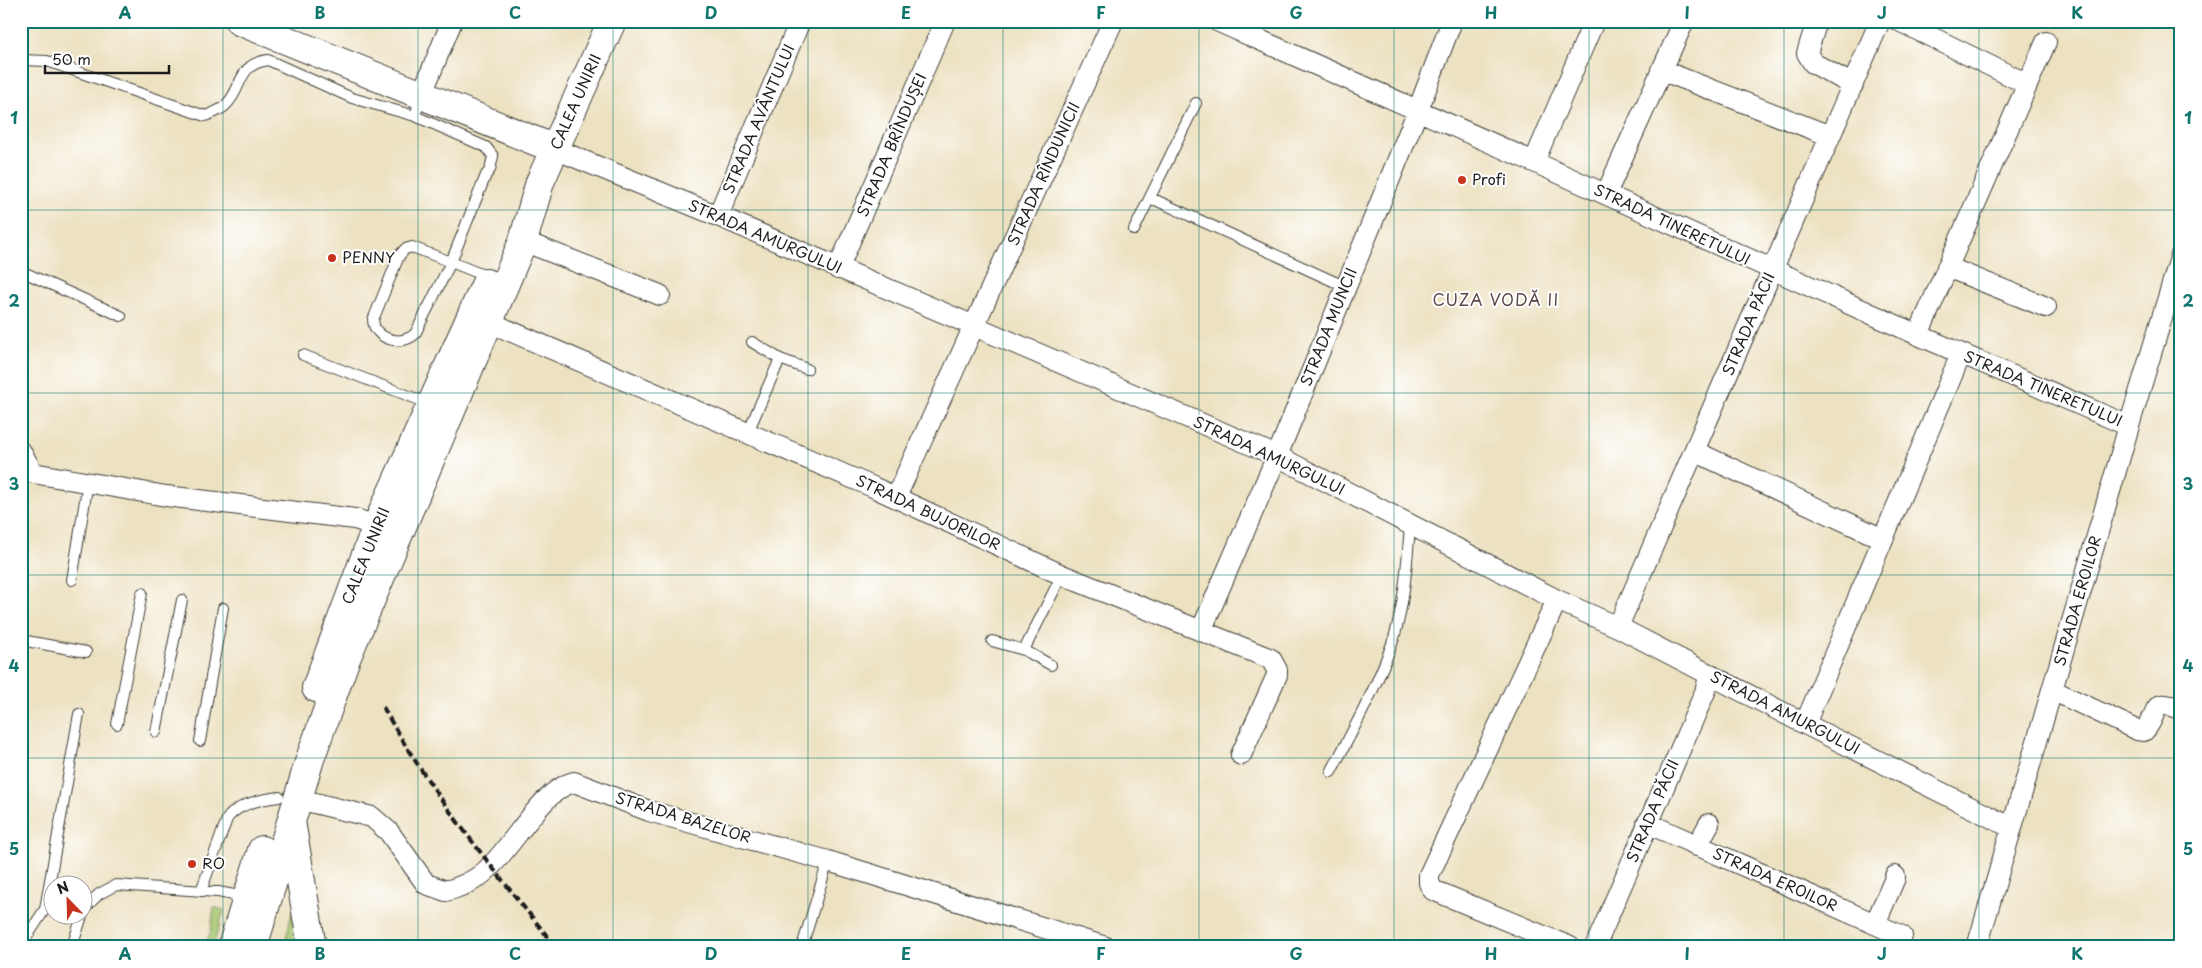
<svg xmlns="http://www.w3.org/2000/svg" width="2202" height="968" font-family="'Playpen Sans',sans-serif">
  <rect width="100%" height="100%" fill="#fff"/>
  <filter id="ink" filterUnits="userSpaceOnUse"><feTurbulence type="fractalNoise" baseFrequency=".02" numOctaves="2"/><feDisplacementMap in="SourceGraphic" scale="10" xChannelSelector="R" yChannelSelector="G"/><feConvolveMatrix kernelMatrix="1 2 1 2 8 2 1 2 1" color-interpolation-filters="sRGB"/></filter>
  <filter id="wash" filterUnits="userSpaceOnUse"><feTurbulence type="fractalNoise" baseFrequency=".0096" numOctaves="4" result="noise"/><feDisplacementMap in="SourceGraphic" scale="20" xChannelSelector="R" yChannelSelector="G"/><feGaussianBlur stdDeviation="1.12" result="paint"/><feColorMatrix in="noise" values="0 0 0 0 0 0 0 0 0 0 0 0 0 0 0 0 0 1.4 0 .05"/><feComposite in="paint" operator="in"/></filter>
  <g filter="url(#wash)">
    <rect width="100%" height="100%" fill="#ece1c1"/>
    <path fill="#a3c36b" stroke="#607044" d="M214,907l10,3 -11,37h-8l6,-17z
      M292,912l8,35h-16z"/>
  </g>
  <g filter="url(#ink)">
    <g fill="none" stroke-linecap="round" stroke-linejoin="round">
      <g stroke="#3b3a35" stroke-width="12">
        <path id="lane" d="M21,60l26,1 158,55c8,-3 15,-5 21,-11 18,-18 10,-40 42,-45l84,38 63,18
          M421,96l-6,20 71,31 7,9 -3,14 -4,5 -35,87 37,15
          M1151,198l195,89
          M1134,230l62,-127
          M412,247l39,15 -36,72c-14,13 -41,5 -42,-14l26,-64 6,-7z
          M21,271l100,45
          M752,342l28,17 27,10
          M303,355l127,49
          M747,434l33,-75
          M72,580l16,-98
          M21,640l65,12
          M992,641l32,9 27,15
          M1024,650l38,-75
          M117,724l25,-131
          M156,732l26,-132
          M200,741l23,-133
          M1331,772c23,-44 47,-87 63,-134 11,-37 13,-76 16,-113
          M201,891l26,-72c10,-15 35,-20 52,-22
          M82,915l3,-7 14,-14 17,-9 102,7 27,5
          M21,946l24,-37 34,-195
          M72,947l10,-31
          M802,947l26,-86"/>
      </g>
      <g stroke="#3b3a35" stroke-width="22">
        <path id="street" d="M1217,21l317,141 384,173 211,91
          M1817,21l-10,32 6,10 40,22
          M1899,21l128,63
          M1661,70l169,66
          M421,96l31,-75
          M555,149l163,67 559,240 280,144 61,27 187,97 207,104
          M1534,162l60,-141
          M1606,194l78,-173
          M718,216l82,-195
          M523,241l137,54
          M1947,267l99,40
          M838,269l107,-248
          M489,322l384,165 189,88 209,84 6,11v5l-36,80
          M1918,335l128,-293
          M1694,451l189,88
          M21,452l12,21 133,23 189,23 34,11
          M896,497l217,-476
          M1557,600l-128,275v8l4,7 137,57
          M1618,627l262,-606
          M1201,631l76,-175 141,-346 34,-89
          M2052,690l85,40 7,1c16,-16 5,-36 37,-21
          M1805,724l156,-370
          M298,799l74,18 17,15 37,52 20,7c11,-3 22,-7 32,-14 31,-21 61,-87 96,-95l75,29 179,50 278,86
          M1647,823l255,113
          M1697,846l12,-22
          M1875,924l20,-46v-2
          M1595,947l110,-255 5,-18
          M1977,947l152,-521 52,-171"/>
      </g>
      <g stroke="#3b3a35" stroke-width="30">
        <path id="secondary" d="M239,21l316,128"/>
      </g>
      <g stroke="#3b3a35" stroke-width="30">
        <path id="primary" d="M316,688l61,-163 109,-242
          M292,827l20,120
          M232,947l30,-97
          M253,947l57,-188 35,-98 178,-420 17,-59 72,-161"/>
      </g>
      <use href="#lane" stroke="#fff" stroke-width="10"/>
      <use href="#street" stroke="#fff" stroke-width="20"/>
      <use href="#secondary" stroke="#fff" stroke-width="28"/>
      <use href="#primary" stroke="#fff" stroke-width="28"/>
      <path stroke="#1c1c1c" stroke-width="4" stroke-dasharray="8 4" stroke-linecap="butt" d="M383,707c48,87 111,163 173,240"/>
    </g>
  </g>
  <path fill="none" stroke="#0f766e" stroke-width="1" stroke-opacity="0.55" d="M223,21v926M418,21v926M613,21v926M808,21v926M1003,21v926M1199,21v926M1394,21v926M1589,21v926M1784,21v926M1979,21v926M21,210h2160M21,393h2160M21,575h2160M21,758h2160"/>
  <g fill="#c8321e" stroke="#fff" stroke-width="2">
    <circle cx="1462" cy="180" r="5"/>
    <circle cx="332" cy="258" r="5"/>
    <circle cx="192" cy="864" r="5"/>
  </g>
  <g text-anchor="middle" stroke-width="4" stroke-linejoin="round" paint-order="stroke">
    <g font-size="15" fill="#1c1c1c" stroke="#fff">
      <text transform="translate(576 102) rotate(-66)" y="5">CALEA UNIRII</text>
      <text transform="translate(759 119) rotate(-67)" y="5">STRADA AVÂNTULUI</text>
      <text transform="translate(892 145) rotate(-67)" y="5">STRADA BRÎNDUȘEI</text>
      <text transform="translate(1044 174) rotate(-66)" y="5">STRADA RÎNDUNICII</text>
      <text transform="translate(1672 225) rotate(25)" y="5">STRADA TINERETULUI</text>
      <text transform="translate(765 237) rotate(23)" y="5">STRADA AMURGULUI</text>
      <text transform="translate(1749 324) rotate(-67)" y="5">STRADA PĂCII</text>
      <text transform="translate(1329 327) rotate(-68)" y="5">STRADA MUNCII</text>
      <text transform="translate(2043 389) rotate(23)" y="5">STRADA TINERETULUI</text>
      <text transform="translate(1269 456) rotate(25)" y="5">STRADA AMURGULUI</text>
      <text transform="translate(928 513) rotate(25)" y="5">STRADA BUJORILOR</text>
      <text transform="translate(366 556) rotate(-68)" y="5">CALEA UNIRII</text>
      <text transform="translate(2078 601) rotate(-74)" y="5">STRADA EROILOR</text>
      <text transform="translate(1785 713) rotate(27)" y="5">STRADA AMURGULUI</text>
      <text transform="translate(1653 811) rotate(-67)" y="5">STRADA PĂCII</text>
      <text transform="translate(683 818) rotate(17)" y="5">STRADA BAZELOR</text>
      <text transform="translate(1775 880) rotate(24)" y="5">STRADA EROILOR</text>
    </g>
    <g font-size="15" fill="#1c1c1c" stroke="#fff" text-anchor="start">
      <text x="1472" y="185">Profi</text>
      <text x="342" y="263">PENNY</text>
      <text x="202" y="869">RO</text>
    </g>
    <g font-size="16" letter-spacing="1" fill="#5a4644" stroke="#fff">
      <text x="1496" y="306">CUZA VODĂ II</text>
    </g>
  </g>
  <rect width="2202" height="968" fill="none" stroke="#fff" stroke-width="55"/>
  <g transform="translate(68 900) rotate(337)"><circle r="24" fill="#ffffff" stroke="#a4a4a4"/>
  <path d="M0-4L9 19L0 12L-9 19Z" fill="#c8321e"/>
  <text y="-8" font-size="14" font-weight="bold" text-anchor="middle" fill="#1c1c1c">N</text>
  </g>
  <path d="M45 65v8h124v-8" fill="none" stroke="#1c1c1c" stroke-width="2.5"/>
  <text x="52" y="65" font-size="15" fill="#1c1c1c" stroke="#ffffff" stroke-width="4" paint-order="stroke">50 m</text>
  <rect x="28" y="28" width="2146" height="912" fill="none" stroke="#0f766e" stroke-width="2"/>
  <g font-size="16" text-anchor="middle" font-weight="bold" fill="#0f766e">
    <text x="125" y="19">A</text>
    <text x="320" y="19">B</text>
    <text x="515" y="19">C</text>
    <text x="711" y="19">D</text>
    <text x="906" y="19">E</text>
    <text x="1101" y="19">F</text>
    <text x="1296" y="19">G</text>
    <text x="1491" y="19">H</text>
    <text x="1687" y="19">I</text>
    <text x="1882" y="19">J</text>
    <text x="2077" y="19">K</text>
    <text x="14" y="124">1</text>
    <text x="2188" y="124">1</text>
    <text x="14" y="307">2</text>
    <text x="2188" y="307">2</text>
    <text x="14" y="490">3</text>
    <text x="2188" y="490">3</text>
    <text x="14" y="672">4</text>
    <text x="2188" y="672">4</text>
    <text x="14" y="855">5</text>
    <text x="2188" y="855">5</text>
    <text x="125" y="960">A</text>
    <text x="320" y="960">B</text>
    <text x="515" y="960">C</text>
    <text x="711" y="960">D</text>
    <text x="906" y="960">E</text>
    <text x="1101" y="960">F</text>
    <text x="1296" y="960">G</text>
    <text x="1491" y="960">H</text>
    <text x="1687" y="960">I</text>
    <text x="1882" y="960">J</text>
    <text x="2077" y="960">K</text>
  </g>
</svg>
